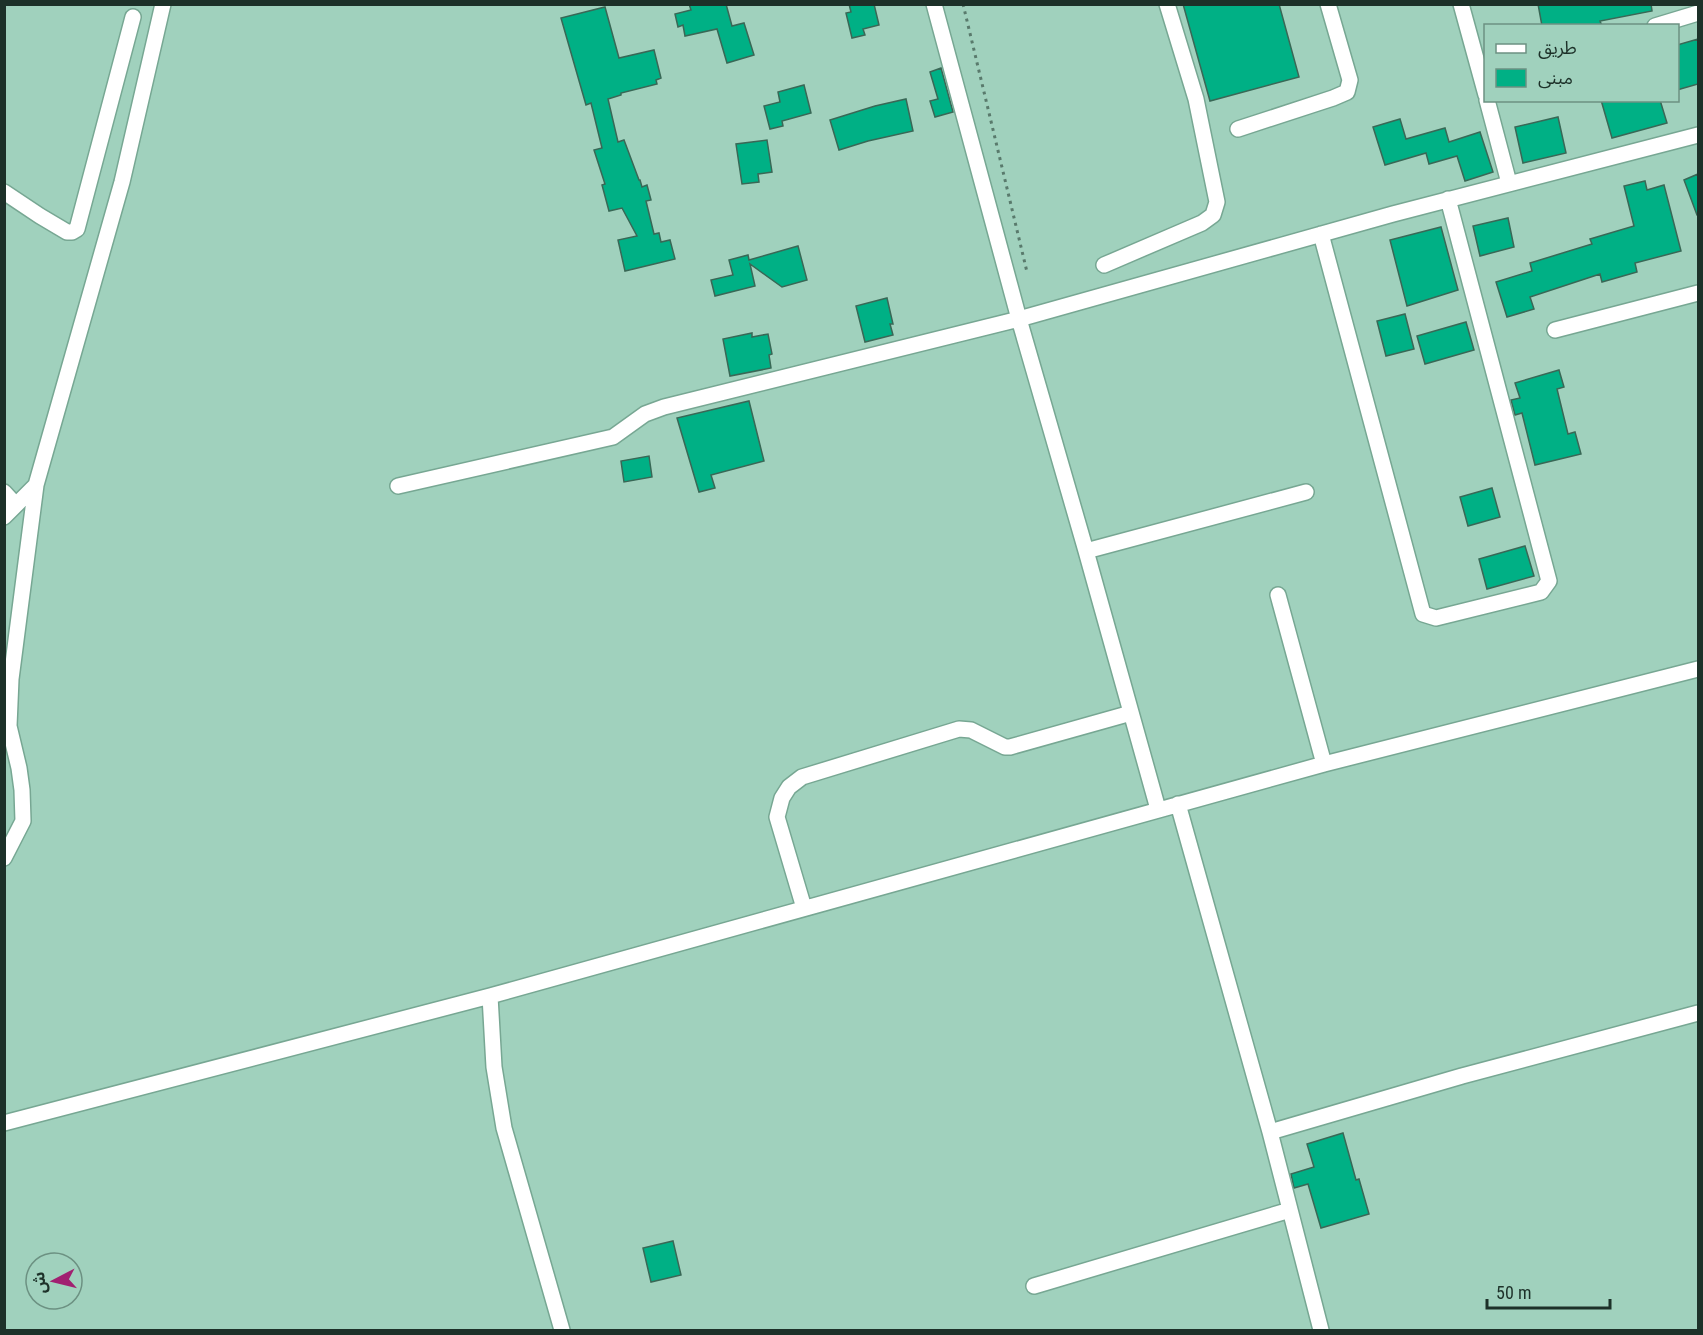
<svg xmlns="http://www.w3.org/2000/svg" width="1703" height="1335" font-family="'Roboto Condensed','Noto Sans Arabic',sans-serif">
  <rect width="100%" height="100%" fill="#a0d1bd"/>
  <path fill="#00b085" stroke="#396856" stroke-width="1.5" d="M689,4h37l6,22 12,-3 10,32 -27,8 -10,-34 -32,7 -2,-11 -5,2 -3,-13 16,-4z
    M849,4h25l5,21 -16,4 2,6 -13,3 -6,-25 5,-1z
    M1183,4h96l20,73 -89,24z
    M1538,4h113l1,7 -52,10 2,5h-60z
    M605,7l14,51 35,-8 7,28 -5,2 1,4 -36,9v2l-13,4 10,43 6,-2 15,40h1l2,7 5,-2 4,15 -5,1 8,33 5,-1 2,9 9,-2 5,19 -50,12 -7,-31 19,-4 -15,-28 -13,3 -7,-26 3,-1 -11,-34 8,-2 -11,-45 -5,2 -25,-87z
    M1698,39v45l-21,6v-45z
    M941,68l12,44 -18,5 -5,-16 8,-2 -8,-27z
    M804,85l7,28 -29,8 1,5 -13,3 -6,-23 16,-4 -2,-10z
    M906,99l7,32 -45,10 -29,9 -9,-30 45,-14z
    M1601,100h59l7,23 -55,15z
    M1558,117l8,36 -43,10 -8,-36z
    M1400,119l6,20 39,-11 4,14 31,-10 13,40 -28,9 -8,-25 -28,8 -3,-11 -41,12 -12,-38z
    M767,140l5,32 -14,2 1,8 -17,2 -6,-40z
    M1698,174v41h-1l-13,-35z
    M1645,181l2,9 17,-5 17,66 -46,12 2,9 -35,10 -2,-8 -70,23 4,12 -27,8 -11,-35 36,-11 -2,-8 62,-19 -2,-5 44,-13 -10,-40z
    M1508,218l6,29 -34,9 -7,-30z
    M1441,227l17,63 -51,16 -17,-66z
    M798,246l9,34 -25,7 -32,-23 5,22 -40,10 -4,-16 22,-5 -4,-15 19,-5 1,5z
    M887,298l6,26h-3l3,11 -28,7 -9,-36z
    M1405,314l9,35 -28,7 -9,-35z
    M1466,322l8,28 -49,14 -8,-28z
    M752,333v4l16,-3 4,20 -3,1 2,13 -41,8 -7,-37z
    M1559,370l5,17 -7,2 11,45 7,-2 6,22 -46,11 -13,-52 -7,2 -4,-15 9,-2 -5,-15z
    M749,401l15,60 -53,14 4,13 -16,4 -22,-74z
    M649,456l3,21 -28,5 -3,-21z
    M1492,488l8,29 -32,9 -8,-29z
    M1525,546l9,30 -47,13 -8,-30z
    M1343,1133l13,47 3,-1 10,35 -48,14 -13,-44 -14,4 -3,-14 23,-7 -7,-23z
    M673,1241l8,34 -30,7 -8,-34z"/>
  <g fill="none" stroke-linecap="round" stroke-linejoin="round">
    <g stroke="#77a793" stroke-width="18">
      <path id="minor" d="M1461,4l25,91
        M1655,26l43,-13
        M1487,100l22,83
        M1238,129l95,-31 14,-6 3,-12 -22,-76
        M4,192l36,24 27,16h5l5,-3 56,-212
        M1321,234l102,380 13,4 105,-26 8,-11 -101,-382
        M1104,265l98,-42 11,-8 4,-13 -21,-103 -29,-95
        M1555,330l143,-37
        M398,486l215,-49 32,-23 19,-7 355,-88 -85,-315
        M4,492l12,13
        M4,517l32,-32
        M1086,551l220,-59
        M1278,595l46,169
        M1178,804l92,328 51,198
        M1158,809l-72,-258 -67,-232 374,-105 305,-79
        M4,858l19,-37 -1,-31 -3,-22 -10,-42 2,-47 25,-194 86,-303 41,-178
        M804,908l-27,-91 5,-19 7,-11 13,-10 157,-48 12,1 34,17h5l121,-34
        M490,996l4,71 10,61 58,202
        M4,1123l486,-127 834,-232 374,-95
        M1270,1132l192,-56 236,-63
        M1034,1286l256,-76"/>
    </g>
    <path stroke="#597a6c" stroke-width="3" stroke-dasharray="3 4.5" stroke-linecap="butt" d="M963,4l64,268"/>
    <use href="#minor" stroke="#fff" stroke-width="15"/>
  </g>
  <rect width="1703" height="1335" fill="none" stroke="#1d3129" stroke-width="12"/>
  <rect x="1484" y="24" width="195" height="78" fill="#a0d1bd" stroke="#6c9182" stroke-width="1.5"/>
  <rect x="1496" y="44" width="30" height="9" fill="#ffffff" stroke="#6c9182" stroke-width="1.5"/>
  <text x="1538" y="54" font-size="18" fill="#1d3129">طريق</text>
  <rect x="1496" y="69" width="30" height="18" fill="#00b085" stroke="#6c9182" stroke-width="1.5"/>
  <text x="1538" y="84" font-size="18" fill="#1d3129">مبنى</text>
  <g transform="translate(54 1281) rotate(263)"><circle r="28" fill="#a0d1bd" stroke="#6c9182" stroke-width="1.5"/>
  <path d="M0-4.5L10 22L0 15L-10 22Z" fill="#a12071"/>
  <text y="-9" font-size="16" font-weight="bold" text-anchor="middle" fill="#1d3129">ش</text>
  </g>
  <path d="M1487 1299v9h123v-9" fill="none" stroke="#1d3129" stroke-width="3"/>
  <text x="1496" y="1299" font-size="18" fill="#1d3129" stroke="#a0d1bd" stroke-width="4.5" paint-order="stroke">50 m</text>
</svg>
